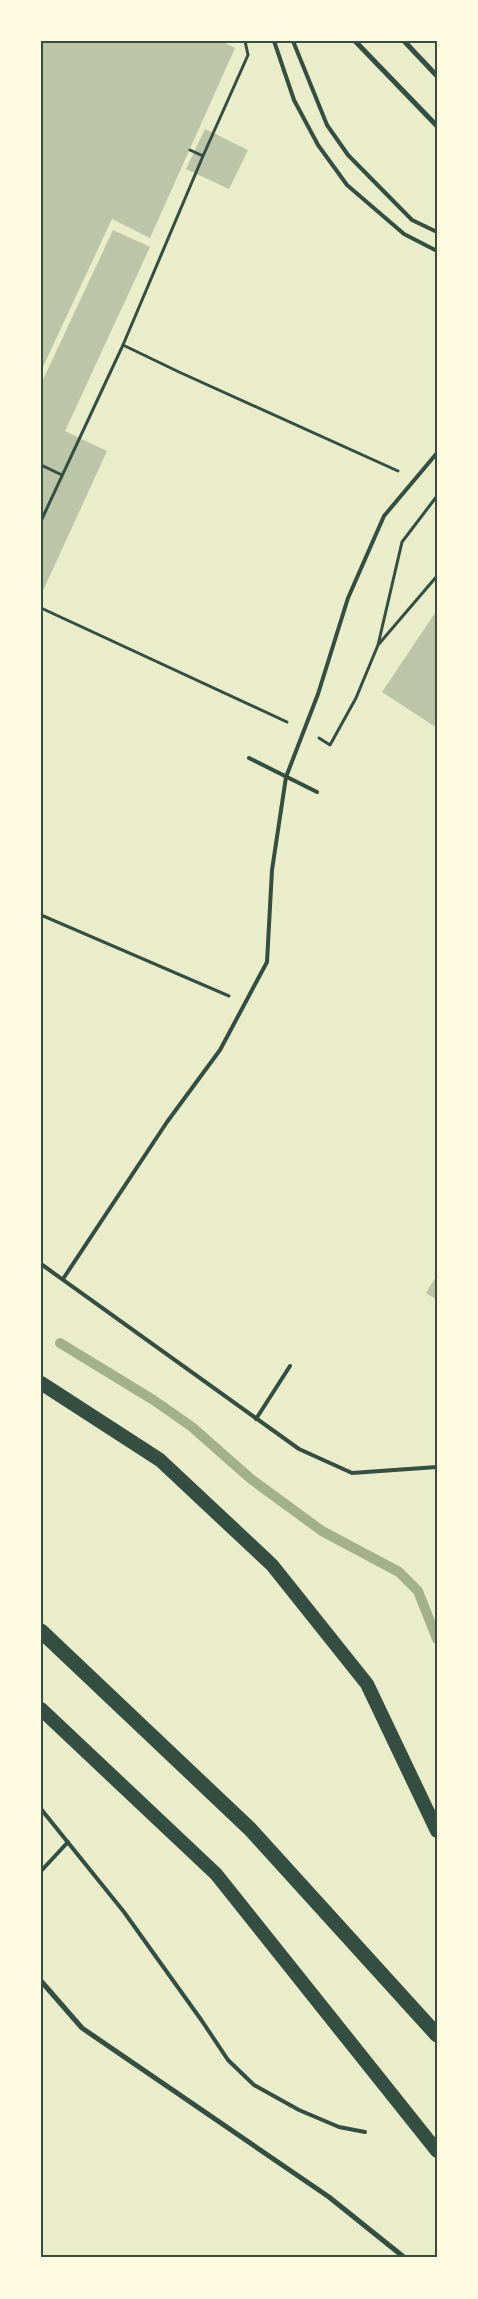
<svg xmlns="http://www.w3.org/2000/svg" width="478" height="2299" font-family="'Golos Text',sans-serif">
  <rect width="100%" height="100%" fill="#e9edc9"/>
  <g fill="none" stroke-linecap="round" stroke-linejoin="round">
    <path stroke="#a3b18a" stroke-width="10" d="M60,1343l95,58 37,26 59,52 71,52 77,41 19,19 19,48"/>
  </g>
  <path fill="#bcc5a7" d="M41,41h180l14,7 -85,190 -38,-19 -71,152z
    M205,129l43,21 -19,39 -43,-20z
    M113,230l37,17 -85,184 42,20 -66,144v-211z
    M437,610v118l-55,-36z
    M437,1275v25l-11,-7z"/>
  <g fill="none" stroke-linecap="round" stroke-linejoin="round">
    <path stroke="#344e41" stroke-width="3" d="M190,150l13,6 -80,189 56,27 219,99
      M203,156l45,-101 -3,-14
      M41,465l21,10
      M41,521l82,-176
      M41,608l246,114
      M378,645l59,-69
      M319,738l11,7 26,-47 22,-53 24,-103 35,-46
      M41,915l188,81"/>
    <path stroke="#344e41" stroke-width="4" d="M274,41l20,59 24,45 29,40 57,49 33,17
      M293,41l34,84 21,30 64,65 25,12
      M249,758l68,34
      M41,1264l258,185 53,24 85,-6
      M63,1279l104,-157 53,-72 47,-88 5,-92 14,-93 32,-83 30,-96 36,-82 53,-63
      M256,1419l34,-53
      M41,1809l83,103 78,109 26,39 26,25 45,25 40,17 26,5
      M41,1871l27,-29"/>
    <path stroke="#344e41" stroke-width="5" d="M355,41l82,85
      M404,41l33,35
      M41,1981l41,47 247,169 76,61"/>
    <path stroke="#344e41" stroke-width="14" d="M41,1383l119,77 112,105 95,119 70,147
      M41,1709l175,165 221,277"/>
    <path stroke="#344e41" stroke-width="15" d="M41,1631l209,198 187,206"/>
  </g>
  <rect width="478" height="2299" fill="none" stroke="#fefae0" stroke-width="85"/>
  <rect x="42" y="42" width="394" height="2214" fill="none" stroke="#344e41" stroke-width="2"/>
</svg>
